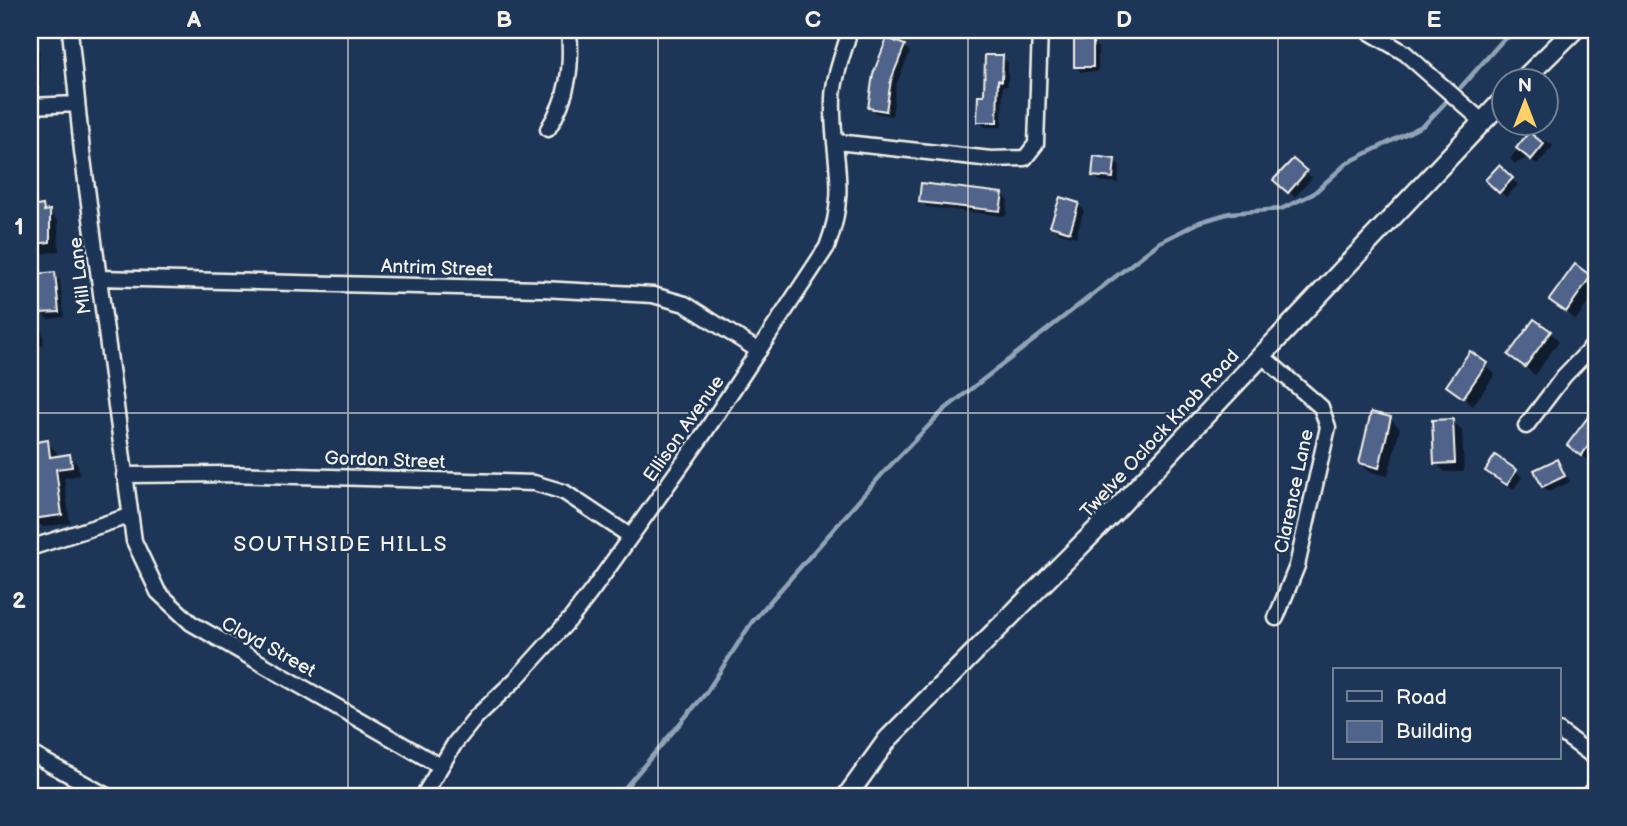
<svg xmlns="http://www.w3.org/2000/svg" width="1627" height="826" font-family="'Balsamiq Sans',sans-serif">
  <rect width="100%" height="100%" fill="#1d3557"/>
  <filter id="ink" filterUnits="userSpaceOnUse"><feTurbulence type="fractalNoise" baseFrequency=".0143" numOctaves="2"/><feDisplacementMap in="SourceGraphic" scale="14" xChannelSelector="R" yChannelSelector="G"/><feConvolveMatrix kernelMatrix="1 2 1 2 8 2 1 2 1" color-interpolation-filters="sRGB"/></filter>
  <g filter="url(#ink)">
    <path fill="#0007" d="M1092,42l6,6v24h-17l-5,-6z
      M30,44l9,6 1,37 -10,1z
      M904,46l6,6 -14,34 -4,30 -16,-3 -6,-6z
      M1002,57l6,6v23h-5l-1,41h-17l-6,-6z
      M1597,131v26l-7,-24z
      M1529,135l10,7 8,-1 6,5 -16,19 -9,-8 -13,7 -5,-5z
      M1114,160l6,6 -2,17 -18,-2 -6,-6z
      M1293,161l19,17 -17,19 -13,-11z
      M1500,167l18,18 -12,12 -18,-17z
      M1002,194l6,6 -2,16 -79,-9 -6,-6z
      M1078,204l6,6 -8,27 -18,-5 -6,-6z
      M42,207l16,14 1,30 -18,3 -11,-12v-34z
      M1575,267l22,18v5l-21,30 -25,-20z
      M54,274l6,6 4,37 -16,2 -6,-6z
      M36,324l6,6 2,14 -14,3v-22z
      M1550,332l9,9 -24,34 -25,-20z
      M1470,353l25,21 -22,32 -25,-21z
      M1597,392v22l-10,-9z
      M1390,419l10,9 -12,48 -18,-4 -9,-9z
      M1452,421l10,9 2,42h-19l-9,-9z
      M1582,428l15,12v7l-9,13 -13,-9z
      M47,442l9,9 1,6 12,-1 9,9 2,10 -16,3 6,45 -27,4 -9,-9 -4,-73z
      M1557,461l13,21 -21,10 -6,-6z
      M1488,471h28l6,6 -8,12z"/>
    <g fill="none" stroke-linecap="round" stroke-linejoin="round">
      <path stroke="#91a4b5" stroke-width="4.5" d="M1461,87l42,-47 18,-10
        M618,796l88,-103 46,-71 132,-150 60,-62 216,-168 40,-20 30,-9 51,-4 32,-15 34,-31 77,-38 21,-22"/>
    </g>
    <path fill="#4f648b" stroke="#f4f1e8" stroke-width="2" d="M887,38l18,7 -14,35 -5,31 -18,-3 5,-34z
      M1074,40h19v27h-19z
      M985,55h18l-1,26 -4,-1 -1,42h-20l1,-27h6z
      M1529,132l15,12 -13,16 -15,-12z
      M1094,156l21,3 -2,19 -21,-2z
      M1293,159l14,12 -19,22 -15,-13z
      M1499,165l14,13 -14,15 -14,-13z
      M921,183l82,10 -3,18 -81,-9z
      M1060,197l19,6 -9,29 -20,-6z
      M43,205l1,6 6,-1v32l-20,3v-38z
      M1575,264l16,12 -25,36 -17,-12z
      M55,272l4,40 -19,1 -4,-39z
      M1534,319l17,12 -26,36 -17,-12z
      M1470,351l17,12 -24,35 -17,-12z
      M1597,405v29l-16,22 -14,-11z
      M1371,412l20,5 -12,51 -20,-5z
      M1453,419l2,44 -21,1 -2,-44z
      M48,440l2,17 20,-3 2,13 -16,2 6,46 -30,4 -2,-76z
      M1495,455l22,15 -10,15 -22,-14z
      M1557,459l8,17 -23,11 -8,-17z"/>
    <g fill="none" stroke-linecap="round" stroke-linejoin="round">
      <g stroke="#f4f1e8" stroke-width="19">
        <path id="minor" d="M70,30l12,121 52,390 24,51 33,31 249,143
          M1366,30l39,23 77,68
          M30,106l47,-2
          M548,129c21,-33 24,-62 21,-99
          M837,142l154,17 34,-1 11,-14 4,-114
          M99,278l443,11 111,6 32,9 74,47
          M1261,355l60,52 7,20 -31,139 -21,52
          M1526,426l38,-50 33,-34
          M124,475l102,-1 308,9 30,9 66,44
          M30,548l99,-32
          M1559,731l38,28
          M30,753l77,43
          M423,796l32,-53 21,-26 39,-37 57,-63 22,-29 109,-153 124,-188c23,-60 4,-90 6,-149 1,-23 11,-46 17,-68
          M1589,796l8,-11"/>
      </g>
      <g stroke="#f4f1e8" stroke-width="23">
        <path id="tertiary" d="M1523,80l51,-50
          M847,796l41,-57 225,-226 391,-414"/>
      </g>
      <use href="#minor" stroke="#1d3557" stroke-width="14"/>
      <use href="#tertiary" stroke="#1d3557" stroke-width="18"/>
    </g>
  </g>
  <path fill="none" stroke="#f4f1e8" stroke-width="2" stroke-opacity="0.55" d="M348,30v766M658,30v766M968,30v766M1278,30v766M30,413h1567"/>
  <g text-anchor="middle" stroke-width="5" stroke-linejoin="round" paint-order="stroke">
    <g font-size="19" fill="#f4f1e8" stroke="#1d3557">
      <text transform="translate(437 267) rotate(2)" y="7">Antrim Street</text>
      <text transform="translate(79 276) rotate(-97)" y="7">Mill Lane</text>
      <text transform="translate(683 428) rotate(-55)" y="7">Ellison Avenue</text>
      <text transform="translate(1159 433) rotate(-47)" y="7">Twelve Oclock Knob Road</text>
      <text transform="translate(385 459) rotate(2)" y="7">Gordon Street</text>
      <text transform="translate(1293 491) rotate(-78)" y="7">Clarence Lane</text>
      <text transform="translate(269 646) rotate(29)" y="7">Cloyd Street</text>
    </g>
    <g font-size="21" letter-spacing="2" fill="#f4f1e8" stroke="#1d3557">
      <text x="341" y="551">SOUTHSIDE HILLS</text>
    </g>
  </g>
  <rect width="1627" height="826" fill="none" stroke="#1d3557" stroke-width="77"/>
  <rect x="1333" y="668" width="228" height="91" fill="#1d3557" stroke="#738091" stroke-width="2"/>
  <rect x="1347" y="691" width="35" height="10" fill="#1d3557" stroke="#738091" stroke-width="2"/>
  <text x="1396" y="704" font-size="21" fill="#f4f1e8">Road</text>
  <rect x="1347" y="721" width="35" height="21" fill="#4f648b" stroke="#738091" stroke-width="2"/>
  <text x="1396" y="738" font-size="21" fill="#f4f1e8">Building</text>
  <g transform="translate(1525 102)"><circle r="33" fill="#1d3557" stroke="#738091" stroke-width="2"/>
  <path d="M0-5L12 26L0 18L-12 26Z" fill="#ffd166"/>
  <text y="-10" font-size="19" font-weight="bold" text-anchor="middle" fill="#f4f1e8">N</text>
  </g>
  <rect x="38" y="38" width="1550" height="750" fill="none" stroke="#f4f1e8" stroke-width="2.5"/>
  <g font-size="23" text-anchor="middle" font-weight="bold" fill="#f4f1e8">
    <text x="194" y="27">A</text>
    <text x="504" y="27">B</text>
    <text x="813" y="27">C</text>
    <text x="1124" y="27">D</text>
    <text x="1434" y="27">E</text>
    <text x="19" y="234">1</text>
    <text x="19" y="608">2</text>
  </g>
</svg>
